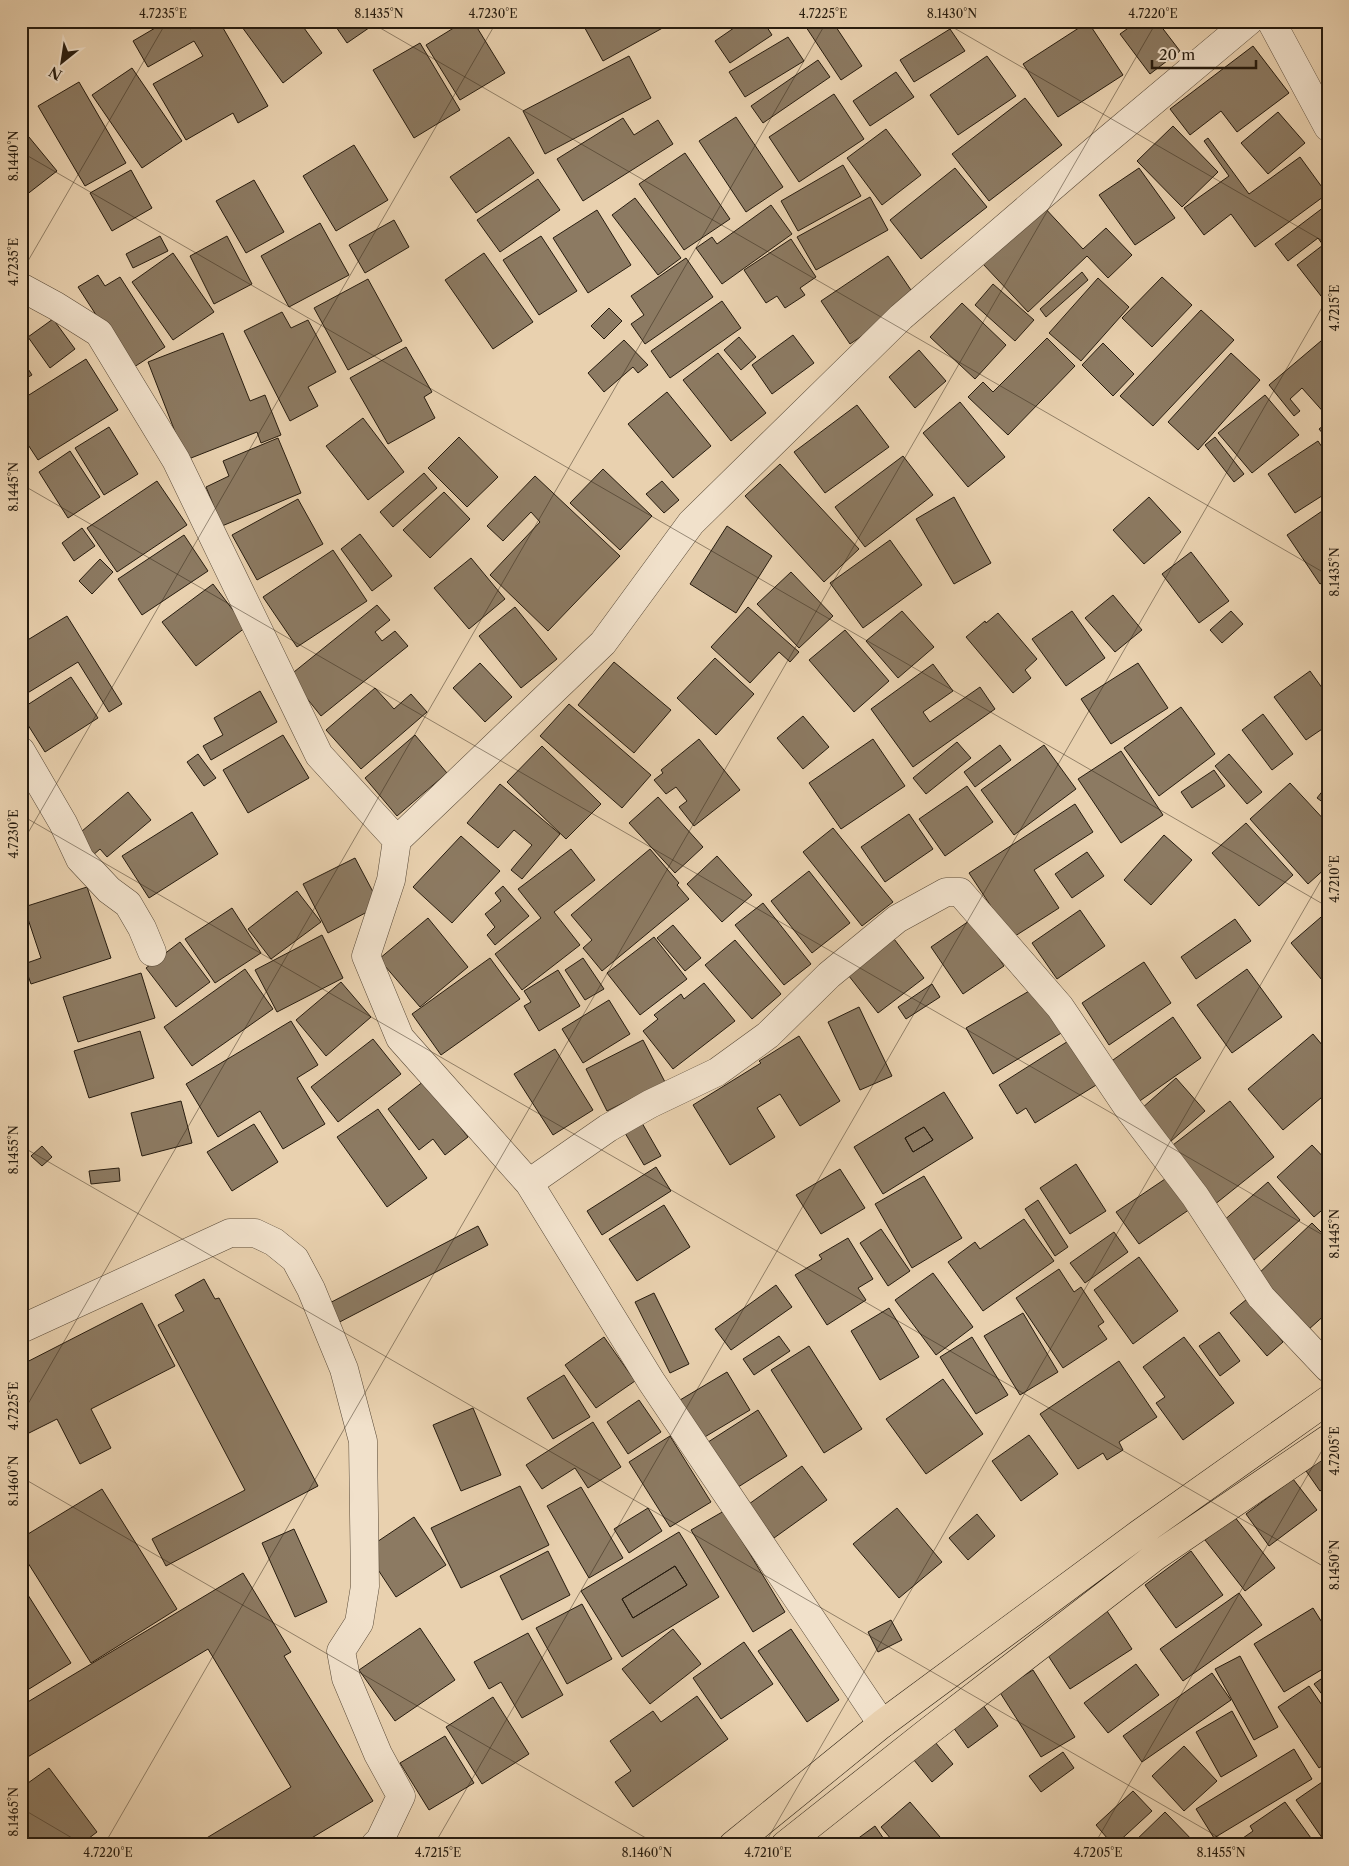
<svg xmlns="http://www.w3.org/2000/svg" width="1349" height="1866" font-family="'Libre Caslon Text',serif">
  <rect width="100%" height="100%" fill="#e9d1af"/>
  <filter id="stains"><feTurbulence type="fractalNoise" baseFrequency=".004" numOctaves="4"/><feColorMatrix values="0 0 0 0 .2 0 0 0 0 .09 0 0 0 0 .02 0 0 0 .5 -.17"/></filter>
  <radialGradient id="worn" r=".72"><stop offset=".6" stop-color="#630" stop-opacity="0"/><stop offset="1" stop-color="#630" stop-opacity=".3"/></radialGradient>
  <path fill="#8c7a62" stroke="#271c0f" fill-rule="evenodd" d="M167,21h19l4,8 13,-8h16l49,85 -30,17 -5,-10 -47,27 -33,-56 50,-28 -9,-15 -46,26 -15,-26z
    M250,21h49l23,32 -39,30 -41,-56z
    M332,21h47l-32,22z
    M465,21h8l32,52 -45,27 -34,-55z
    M552,21h15l-12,6z
    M581,21h86l1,4 -65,36z
    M744,21h19l9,14 -42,28 -15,-22z
    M802,21h30l30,45 -21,14z
    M871,21h14l-9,7z
    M1138,21h19l23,30 -30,23 -30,-40z
    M1316,21h12v4l-7,4z
    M1088,22l35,53 -65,42 -35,-53z
    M950,29l15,22 -51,31 -14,-22z
    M788,37l16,24 -59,36 -16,-25z
    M420,43l40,67 -46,28 -41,-68z
    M1253,46l36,47 -52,39 -16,-21 -31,24 -20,-26z
    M629,56l22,42 -106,56 -22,-43z
    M987,56l29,40 -58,39 -28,-40z
    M818,60l12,17 -67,46 -12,-17z
    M132,68l50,73 -40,27 -50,-73z
    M896,72l18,25 -44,29 -17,-25z
    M79,82l47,81 -41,23 -47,-80z
    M834,94l30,45 -65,43 -30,-45z
    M1025,98l37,47 -73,56 -37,-47z
    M1278,112l27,31 -37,31 -27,-31z
    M736,117l47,70 -37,25 -47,-71z
    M623,118l11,17 24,-15 15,24 -90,57 -26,-42z
    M1173,126l45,46 -36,35 -45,-46z
    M886,129l35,46 -39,30 -35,-47z
    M24,131l33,40 -36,28v-66z
    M509,137l25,36 -58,40 -26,-36z
    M1208,138l41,56 51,-37 27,37 -72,53 -24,-33 -27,21 -20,-27 45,-32 -25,-35z
    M354,145l34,55 -52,31 -33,-55z
    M685,153l45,66 -46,31 -45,-66z
    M843,165l18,31 -63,35 -17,-30z
    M955,168l32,39 -66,52 -31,-39z
    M1139,168l36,50 -40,27 -36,-50z
    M131,170l21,38 -40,23 -22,-38z
    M538,179l22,31 -60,42 -23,-32z
    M254,180l30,52 -38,21 -30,-52z
    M870,197l18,33 -72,40 -19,-33z
    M635,198l46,60 -23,17 -46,-60z
    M1328,204v101l-31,-40 26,-20 -5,-7 -30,23 -13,-17z
    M771,205l21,29 -70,50 -26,-36 16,-11 5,7z
    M1043,206l40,43 23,-21 26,27 -24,23 -21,-22 -59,56 -45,-48z
    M597,210l34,55 -43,28 -35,-55z
    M394,220l15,27 -44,26 -16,-28z
    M320,223l29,52 -60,32 -28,-51z
    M160,236l8,15 -35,17 -7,-14z
    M227,236l25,48 -38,20 -24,-48z
    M541,236l36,55 -38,24 -36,-55z
    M791,239l25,38 -16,11 5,7 -20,13 -8,-12 -11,7 -22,-33z
    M173,253l41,59 -41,28 -41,-58z
    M484,253l49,69 -40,27 -48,-69z
    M888,256l29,43 -67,45 -29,-43z
    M686,258l27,39 -68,47 -14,-20 13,-9 -13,-19z
    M1082,272l6,8 -42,37 -6,-8z
    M98,275l7,11 15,-9 45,70 -34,22 -53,-82z
    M1162,277l30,28 -40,42 -30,-29z
    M1098,278l31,29 -48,54 -32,-28z
    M368,279l34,62 -54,29 -34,-62z
    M993,284l41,36 -19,21 -40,-36z
    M722,301l19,27 -71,50 -19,-27z
    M962,303l44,42 -31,34 -45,-42z
    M609,308l13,13 -18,18 -13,-13z
    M1201,310l33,30 -81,86 -33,-30z
    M282,312l9,16 17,-8 28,52 -28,15 10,19 -28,15 -46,-90z
    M53,319l22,30 -25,19 -22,-31z
    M223,333l27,68 15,-6 16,40 -20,8 -4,-11 -71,28 -38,-98z
    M793,335l21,28 -42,31 -20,-29z
    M1328,335v81h-1l-25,-28 -12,11 10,12 -6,5 -25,-31z
    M739,337l17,20 -15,13 -17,-20z
    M1047,338l28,28 -67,69 -40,-38 15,-15 10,10z
    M624,340l24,25 -10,8 -5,-6 -29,25 -16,-19z
    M1103,343l31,31 -21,22 -31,-31z
    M406,347l26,45 -8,5 11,21 -47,26 -38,-66z
    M919,350l27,31 -31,27 -26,-31z
    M718,353l48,60 -35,28 -48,-61z
    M1231,353l29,27 -62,70 -30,-28z
    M21,358l11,17 -11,6z
    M86,359l32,51 -80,50 -17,-26v-34z
    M667,392l44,54 -38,32 -45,-54z
    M1265,395l34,40 -47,38 -34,-40z
    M960,402l45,55 -37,30 -45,-54z
    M857,405l32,42 -64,46 -31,-41z
    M363,418l41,54 -36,28 -42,-54z
    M1328,422v18l-9,-11z
    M109,427l29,47 -34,21 -29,-47z
    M459,437l39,40 -31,30 -39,-39z
    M1215,437l29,37 -10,8 -29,-37z
    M278,438l23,55 -79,33 -16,-39 23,-11 -6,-15z
    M1318,441l10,15v36l-33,21 -27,-39z
    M70,451l30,46 -32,21 -29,-46z
    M903,456l30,39 -68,52 -30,-40z
    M780,464l79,85 -35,33 -79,-86z
    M603,469l49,47 -32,34 -50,-47z
    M424,473l13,15 -44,39 -13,-15z
    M535,476l85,80 -72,75 -58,-56 50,-53 -9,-10 -28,29 -16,-15z
    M157,481l30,44 -70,47 -30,-44z
    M662,481l17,19 -15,13 -18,-19z
    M444,492l26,27 -40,39 -27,-28z
    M954,497l37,66 -37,21 -38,-65z
    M1149,497l32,35 -37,32 -31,-34z
    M298,499l25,45 -66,36 -25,-45z
    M1328,507v72l-8,5 -33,-49z
    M727,526l45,30 -36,57 -46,-29z
    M82,528l13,18 -21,15 -12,-18z
    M360,534l32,42 -20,15 -31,-42z
    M184,535l24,36 -66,44 -24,-36z
    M890,540l32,45 -59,43 -33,-45z
    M333,550l34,51 -70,46 -34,-50z
    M1191,552l38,49 -30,22 -37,-49z
    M471,558l34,41 -36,30 -35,-41z
    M100,559l13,13 -21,22 -13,-13z
    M791,572l42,44 -34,32 -42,-44z
    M213,584l33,43 -50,39 -34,-44z
    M1113,595l29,35 -27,22 -30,-34z
    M377,605l13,15 -15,12 7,9 13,-10 13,15 -87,70 -32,-40z
    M515,607l42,52 -36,29 -42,-52z
    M748,607l51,45 -9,10 -11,-10 -29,31 -39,-36z
    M902,611l32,36 -36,31 -32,-37z
    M1072,611l33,47 -39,28 -34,-47z
    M1231,611l12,13 -21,19 -12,-13z
    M998,613l39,46 -12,11 6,8 -18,15 -47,-56 19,-16 1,2z
    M67,616l55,88 -13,8 -31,-50 -57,35v-53z
    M845,630l44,51 -35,31 -45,-52z
    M715,658l39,36 -38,41 -39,-37z
    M614,662l57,48 -37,43 -56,-48z
    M480,663l32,34 -27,25 -32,-34z
    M1138,663l30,45 -57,36 -30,-45z
    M933,664l20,27 -30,21 7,10 50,-35 15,22 -82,58 -42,-58z
    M1310,671l15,21 3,-2v35l-22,15 -32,-43z
    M71,677l27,41 -53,34 -24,-38v-5z
    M375,688l19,21 17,-15 16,18 -66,57 -35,-39z
    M260,691l17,31 -66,38 -8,-14 20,-11 -9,-17z
    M569,704l82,71 -29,33 -82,-72z
    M1181,707l34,47 -56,42 -35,-48z
    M1263,714l30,40 -21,16 -30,-40z
    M803,716l26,31 -26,22 -26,-31z
    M283,735l26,43 -61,35 -25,-43z
    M415,735l32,38 -50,43 -32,-38z
    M699,739l41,51 -46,36 -15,-19 8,-6 -11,-14 -10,7 -12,-14 9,-7 -2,-3z
    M873,739l32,47 -64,43 -32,-46z
    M957,742l14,16 -45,36 -13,-16z
    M1000,745l11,15 -36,27 -11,-15z
    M1044,745l32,44 -62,46 -33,-45z
    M542,746l59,58 -35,35 -59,-57z
    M1121,751l42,64 -42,28 -43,-64z
    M198,754l18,24 -12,8 -17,-24z
    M1229,754l33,38 -15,12 -32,-38z
    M1214,770l11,16 -33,22 -11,-16z
    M1290,783l38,41v42l-20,18 -58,-65z
    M500,784l60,50 -38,45 -11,-9 21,-25 -18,-15 -16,18 -31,-25z
    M1328,784v22l-11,-8z
    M967,786l26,36 -48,34 -26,-37z
    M128,792l23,28 -44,37 -7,-8 -8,7 -17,-19z
    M658,797l45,50 -28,26 -46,-50z
    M1075,804l18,28 -59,38 25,38 -47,30 -43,-65z
    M192,812l26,42 -69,44 -27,-42z
    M909,814l24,35 -48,33 -24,-35z
    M1246,823l47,52 -34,31 -47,-53z
    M833,828l60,74 -31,24 -59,-74z
    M1164,835l28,25 -41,45 -27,-25z
    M461,836l39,35 -48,52 -39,-36z
    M571,849l24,31 -41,32 26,33 -58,45 -27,-36 46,-36 -23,-29z
    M650,849l29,34 -2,2 12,14 -87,72 -19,-23 9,-8 -21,-25z
    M1087,852l17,24 -32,22 -17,-24z
    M717,856l35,39 -30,27 -35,-38z
    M355,858l25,47 -52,28 -25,-49z
    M809,871l41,52 -38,30 -41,-52z
    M21,885l6,12 -6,3z
    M503,886l26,30 -34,29 -8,-10 8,-8 -10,-13 16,-13 -6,-8z
    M87,887l24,71 -80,26 -7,-20 17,-6 -17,-51z
    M297,891l24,31 -50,37 -23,-30z
    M763,903l48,61 -27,21 -49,-60z
    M232,908l29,45 -46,30 -30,-44z
    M1080,910l25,36 -48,33 -25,-36z
    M1328,911v64l-6,5 -31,-37z
    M428,918l40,49 -48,40 -41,-48z
    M972,919l32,47 -41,28 -32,-47z
    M1235,919l16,22 -55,38 -15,-22z
    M673,925l28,33 -16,13 -28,-33z
    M322,935l21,43 -66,34 -22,-42z
    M891,935l33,43 -46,35 -33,-42z
    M654,937l33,42 -47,36 -33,-42z
    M735,940l46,54 -29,25 -47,-54z
    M180,942l30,40 -34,25 -30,-39z
    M490,958l30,41 -79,56 -29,-41z
    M583,958l21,31 -19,11 -20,-30z
    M1144,962l27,41 -62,42 -27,-42z
    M245,969l28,40 -81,57 -28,-39z
    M1247,969l35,48 -50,36 -35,-48z
    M558,970l22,36 -41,25 -15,-25 7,-4 -7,-11z
    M141,973l14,45 -77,24 -15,-45z
    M341,982l30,35 -45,39 -30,-36z
    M704,983l31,38 -62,48 -30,-38 15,-12 -4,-4 27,-21 3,5z
    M932,984l8,13 -34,22 -8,-12z
    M1036,987l27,45 -70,42 -27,-46z
    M609,1000l21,34 -47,29 -21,-34z
    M859,1007l33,69 -32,14 -32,-68z
    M1173,1017l28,41 -67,47 -28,-40z
    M291,1021l27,44 -21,13 28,46 -42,25 -23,-38 -42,26 -32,-53z
    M140,1031l14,47 -65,20 -15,-47z
    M1313,1034l15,18v40l-45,38 -35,-41z
    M799,1036l41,65 -40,25 -20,-32 -23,14 18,29 -45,28 -37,-60 68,-42 -2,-2z
    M1073,1038l28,44 -66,41 -9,-15 -9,6 -18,-29z
    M373,1039l28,35 -63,48 -27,-35z
    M643,1040l22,42 -58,29 -21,-42z
    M555,1049l38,61 -40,25 -39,-61z
    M1176,1078l29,33 -35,31 -29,-33z
    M424,1081l44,56 -23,18 -12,-16 -14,11 -31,-41z
    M944,1092l29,46 -90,56 -29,-47zM924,1127l9,13 -20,12 -8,-14z
    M181,1101l11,42 -50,13 -11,-43z
    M1230,1101l44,56 -60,48 -45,-57z
    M378,1109l49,69 -40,29 -50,-70z
    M642,1123l19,33 -17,9 -19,-32z
    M254,1124l24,38 -46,29 -25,-39z
    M924,1127l9,13 -20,12 -8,-14z
    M1312,1145l16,17v43l-14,12 -37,-40z
    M42,1146l10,11 -10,9 -11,-10z
    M1076,1164l30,47 -36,23 -30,-46z
    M656,1167l15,24 -69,44 -15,-24z
    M119,1168l1,13 -29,3 -2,-13z
    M840,1169l25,39 -44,26 -25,-39z
    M1171,1175l22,32 -54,37 -23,-32z
    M924,1176l38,62 -50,30 -37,-64z
    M1268,1182l32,38 -46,40 -32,-38z
    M1038,1200l30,47 -13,9 -30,-47z
    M664,1205l26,42 -53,34 -28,-42z
    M1024,1219l30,42 -71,50 -35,-49 27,-20 5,7z
    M1312,1223l16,16v73l-20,18 -52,-54z
    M478,1226l10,19 -158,82 -10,-19z
    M881,1229l29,42 -22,15 -28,-43z
    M1114,1232l14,20 -43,31 -15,-20z
    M848,1238l25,41 -15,9 8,12 -39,25 -32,-50 27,-16 -3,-4z
    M1139,1257l39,54 -45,33 -39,-54z
    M1059,1269l15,23 7,-5 23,35 -6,4 9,13 -44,29 -47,-70z
    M933,1273l40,54 -37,28 -41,-55z
    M204,1279l11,20 4,-1 99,188 -152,80 -14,-27 93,-49 -87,-165 26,-14 -9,-16z
    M776,1285l16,22 -61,43 -16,-21z
    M654,1293l35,71 -19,9 -35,-71z
    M1247,1299l36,43 -16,14 -37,-43z
    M142,1303l33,63 -84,43 20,39 -31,16 -23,-45 -36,18v-72z
    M889,1308l30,49 -39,23 -29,-49z
    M1023,1313l35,59 -38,23 -36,-59z
    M1219,1332l21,29 -20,15 -21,-30z
    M779,1336l11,15 -36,24 -11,-16z
    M604,1337l31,44 -39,27 -31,-43z
    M972,1337l36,58 -32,19 -36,-57z
    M1184,1337l50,66 -51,37 -27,-37 9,-6 -22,-30z
    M809,1346l53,83 -38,24 -53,-83z
    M1119,1361l38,56 -38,25 4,8 -16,10 -4,-7 -25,16 -38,-55z
    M727,1372l23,38 -47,28 -23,-38z
    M564,1375l26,42 -37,22 -26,-41z
    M943,1379l40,55 -57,40 -40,-55z
    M639,1400l22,32 -33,22 -21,-32z
    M473,1408l28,67 -40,16 -28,-66z
    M758,1410l29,46 -52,33 -30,-45z
    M593,1422l28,45 -33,21 -13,-20 -33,21 -16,-24z
    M1029,1435l29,39 -37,27 -29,-40z
    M670,1436l41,66 -41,25 -41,-65z
    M1328,1452v33l-8,6 -16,-23z
    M802,1466l25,34 -53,38 -25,-34z
    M1293,1479l24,31 -48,36 -23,-32z
    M520,1486l29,59 -88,43 -30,-60z
    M581,1487l42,71 -34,20 -42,-72z
    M102,1489l75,120 -86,54 -63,-100 -7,5v-45l7,11z
    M648,1508l14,23 -33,22 -15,-24z
    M897,1508l45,54 -43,36 -46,-54z
    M724,1511l61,101 -32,20 -62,-102z
    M977,1514l18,22 -27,24 -19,-22z
    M1234,1516l41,52 -30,23 -40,-51z
    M414,1517l32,48 -50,32 -31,-47z
    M294,1529l33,73 -32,15 -33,-74z
    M679,1532l40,65 -97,60 -41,-66zM675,1566l12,19 -54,33 -11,-19z
    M548,1551l22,44 -48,25 -22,-44z
    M1191,1551l32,44 -47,33 -31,-43z
    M675,1566l12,19 -54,33 -11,-19z
    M243,1573l48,79 -7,4 89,145 -73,44h-105l96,-58 -83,-138 -187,112v-55z
    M21,1584l50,79 -50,31z
    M1239,1593l23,32 -79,56 -23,-32z
    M582,1604l30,55 -45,25 -31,-56z
    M1313,1608l15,24v34l-44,26 -30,-48z
    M1107,1611l25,38 -62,40 -25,-38z
    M891,1620l11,20 -24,12 -10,-20z
    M420,1628l35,52 -60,41 -36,-51z
    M673,1629l28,35 -51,40 -28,-35z
    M791,1629l48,71 -32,22 -49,-71z
    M528,1633l35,62 -41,23 -21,-36 -12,7 -15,-27z
    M744,1642l29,42 -52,35 -28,-41z
    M1240,1656l38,71 -24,13 -39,-71z
    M1136,1664l23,31 -51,38 -24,-30z
    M1033,1670l42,67 -34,20 -42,-66z
    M1212,1673l19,27 -89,62 -19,-26z
    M1328,1674v28l-14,-18z
    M1309,1686l19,28v48l-9,6 -41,-61z
    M697,1696l31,43 -95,68 -18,-25 16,-11 -21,-30 43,-30 8,11z
    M493,1697l36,57 -47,30 -36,-57z
    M978,1698l20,28 -30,22 -20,-28z
    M1232,1711l25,45 -36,21 -25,-45z
    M445,1736l29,47 -45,27 -29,-47z
    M931,1737l22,27 -21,18 -23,-28z
    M1184,1746l33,35 -33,30 -32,-35z
    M1294,1749l18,30 -98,59 -18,-29z
    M1063,1752l11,16 -33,24 -12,-16z
    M49,1768l48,64 -17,13h-59v-57z
    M1328,1778v67h-1l-31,-45z
    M1133,1791l19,20 -37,34h-2l-17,-20z
    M910,1802l30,35 -9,8h-35l-15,-18z
    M1285,1802l31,43h-83l20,-14 -3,-5z
    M1165,1812l32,33h-66z
    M875,1826l13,19h-39z"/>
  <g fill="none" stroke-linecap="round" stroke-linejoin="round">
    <g stroke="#584937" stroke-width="29">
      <path id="minor" d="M1271,21l57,106
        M21,287l35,19 43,27 77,127 143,295 78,85
        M21,751l42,72 17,36 29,31 19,14 14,24 10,24
        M529,1183l79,-55 42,-24 67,-32 51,-37 61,-60 68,-56 49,-27h14l100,115 68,101 67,88 66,101 67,71
        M21,1329l209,-96h25l19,9 21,17 16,30 33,80 19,72 2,145 -6,37 -18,28 5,27 32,76 23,42 -21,44 -5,5
        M882,1724l-231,-343 -122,-198 -129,-145 -34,-82 25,-76 6,-40 206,-197 88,-120 210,-206 193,-166 155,-130"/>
    </g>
    <g stroke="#271c0f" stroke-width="29">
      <path id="major" d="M733,1845l149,-121 257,-190 189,-134
        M785,1845l140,-111 231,-178 172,-117"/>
    </g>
    <use href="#minor" stroke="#f1e1cb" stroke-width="28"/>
    <use href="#major" stroke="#e9d1af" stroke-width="28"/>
  </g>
  <path fill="none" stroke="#271c0f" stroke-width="1" stroke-opacity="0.45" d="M368,21l960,554M942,21l386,223M21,152l1307,755M21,273l146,-252M21,484l1307,754M21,815l1307,754M21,845l476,-824M21,1146l1211,699M21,1416l806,-1395M21,1477l637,368M21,1808l63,37M104,1845l1053,-1824M434,1845l894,-1548M764,1845l564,-977M1094,1845l234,-405"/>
  <rect width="1349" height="1866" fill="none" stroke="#e9d1af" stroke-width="55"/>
  <g transform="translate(62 62) rotate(210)" stroke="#f1e1cb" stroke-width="4" paint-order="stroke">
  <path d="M0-4L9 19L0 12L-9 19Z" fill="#271c0f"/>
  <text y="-8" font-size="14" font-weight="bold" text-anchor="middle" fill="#271c0f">N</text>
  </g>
  <path d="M1152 60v8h104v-8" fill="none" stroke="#271c0f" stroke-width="2.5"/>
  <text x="1159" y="60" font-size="15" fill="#271c0f" stroke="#f1e1cb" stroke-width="4" paint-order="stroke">20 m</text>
  <rect x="28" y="28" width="1294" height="1810" fill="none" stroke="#271c0f" stroke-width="2"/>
  <g font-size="12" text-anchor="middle" fill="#271c0f">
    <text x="163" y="18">4.7235°E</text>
    <text x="379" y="18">8.1435°N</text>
    <text x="493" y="18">4.7230°E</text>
    <text x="823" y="18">4.7225°E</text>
    <text x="952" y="18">8.1430°N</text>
    <text x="1153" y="18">4.7220°E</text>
    <text transform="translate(14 156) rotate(-90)" y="4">8.1440°N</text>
    <text transform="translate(14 262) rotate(-90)" y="4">4.7235°E</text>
    <text transform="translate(1335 308) rotate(-90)" y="4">4.7215°E</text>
    <text transform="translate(14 487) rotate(-90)" y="4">8.1445°N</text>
    <text transform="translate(1335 572) rotate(-90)" y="4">8.1435°N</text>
    <text transform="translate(14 834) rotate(-90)" y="4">4.7230°E</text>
    <text transform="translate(1335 879) rotate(-90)" y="4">4.7210°E</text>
    <text transform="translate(14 1150) rotate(-90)" y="4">8.1455°N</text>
    <text transform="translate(1335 1234) rotate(-90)" y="4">8.1445°N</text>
    <text transform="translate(14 1406) rotate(-90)" y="4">4.7225°E</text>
    <text transform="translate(1335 1451) rotate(-90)" y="4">4.7205°E</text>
    <text transform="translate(14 1481) rotate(-90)" y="4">8.1460°N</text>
    <text transform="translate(1335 1565) rotate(-90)" y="4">8.1450°N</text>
    <text transform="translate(14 1812) rotate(-90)" y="4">8.1465°N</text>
    <text x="108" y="1857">4.7220°E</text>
    <text x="438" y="1857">4.7215°E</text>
    <text x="647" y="1857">8.1460°N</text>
    <text x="768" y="1857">4.7210°E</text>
    <text x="1098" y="1857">4.7205°E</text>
    <text x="1221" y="1857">8.1455°N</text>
  </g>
  <rect width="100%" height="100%" filter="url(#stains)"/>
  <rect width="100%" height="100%" fill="url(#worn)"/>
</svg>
